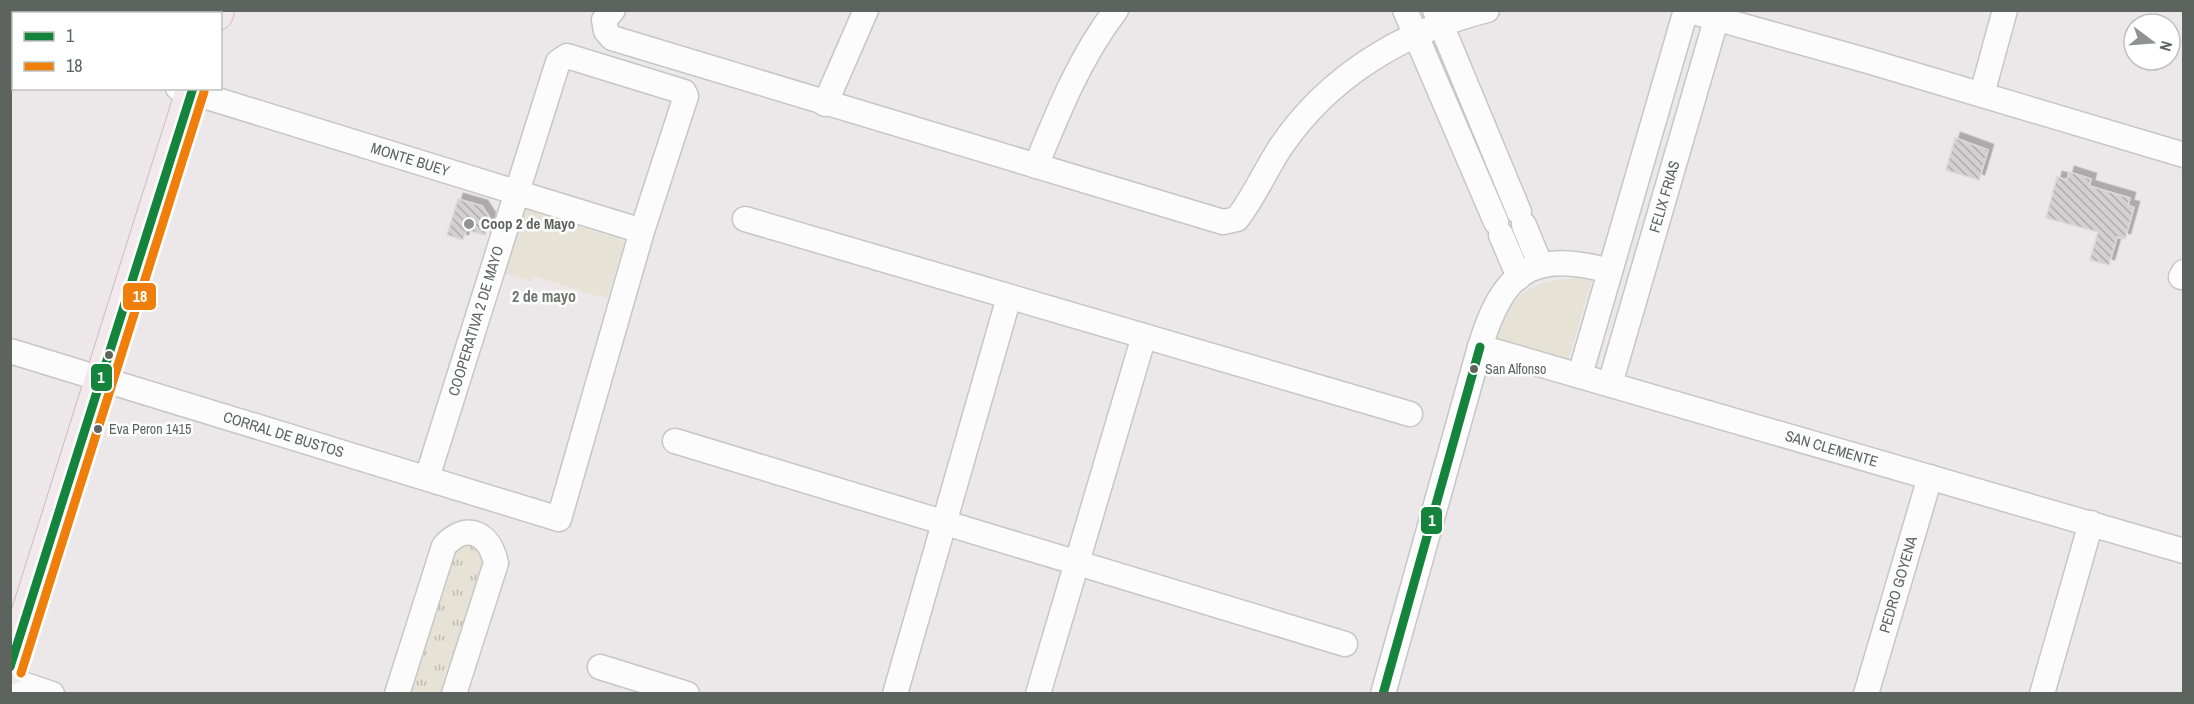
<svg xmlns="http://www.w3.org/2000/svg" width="2194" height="704" font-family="'Archivo Narrow',sans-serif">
  <defs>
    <pattern id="grass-tufts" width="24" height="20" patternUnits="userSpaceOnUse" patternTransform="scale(1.5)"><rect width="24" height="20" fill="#e6e2d6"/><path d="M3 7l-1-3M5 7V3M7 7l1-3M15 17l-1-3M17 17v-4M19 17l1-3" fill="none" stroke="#bebbb1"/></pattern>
    <pattern id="building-back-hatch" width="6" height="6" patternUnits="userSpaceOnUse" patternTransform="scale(1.5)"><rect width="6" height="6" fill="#d4d0d2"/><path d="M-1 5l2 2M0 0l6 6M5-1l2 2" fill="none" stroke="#afacae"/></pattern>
    <filter id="shadow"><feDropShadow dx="5.5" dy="-5.5" stdDeviation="0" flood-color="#0004"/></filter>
  </defs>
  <rect width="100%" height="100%" fill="#ece8ea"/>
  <path fill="url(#grass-tufts)" d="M471,543l18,10 -39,140 -45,1 44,-136 8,-11z"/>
  <path fill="#e6e2d6" d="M526,207l26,4 -1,7 74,23 -18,58 -74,-23 -2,5 -30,-9 20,-60z
    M1592,279l-24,82 -77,-21c27,-52 42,-63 101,-61z"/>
  <path fill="url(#building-back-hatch)" stroke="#dcd7d9" stroke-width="1.5" filter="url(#shadow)" d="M1955,138l33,12 -9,30 -33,-10z
    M2069,172l22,7 -2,7 41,12 -2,8 6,1 -9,32 -8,-2 -8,28 -19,-5 8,-28 -52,-14 11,-41 10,3z
    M458,199l24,7 8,12 -5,17 -19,-5 -3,10 -16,-5z"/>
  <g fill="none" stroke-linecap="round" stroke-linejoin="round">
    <g stroke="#c7c6c7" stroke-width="27">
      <g id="minor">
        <path d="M613,10l-9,10 2,11 6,7 611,184 14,-3c17,-22 28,-48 43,-71 48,-72 124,-117 207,-138"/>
        <path d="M1405,10l91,212"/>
        <path d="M1435,10l84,202"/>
        <path d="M1686,10l182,51 316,94"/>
        <path d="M10,36l4,1"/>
        <path id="s1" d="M178,88l464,143"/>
        <path d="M1982,94l23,-84"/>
        <path d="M825,104l41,-94"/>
        <path d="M1036,166c22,-54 44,-109 80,-156"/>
        <path d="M745,219l665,195"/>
        <path d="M1524,225l16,39"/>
        <path d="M1501,235l18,42"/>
        <path d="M2181,277l3,-5"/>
        <path id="s2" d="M1480,347l704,204"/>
        <path id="s3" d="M10,351l549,168 83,-288 44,-135 -2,-4 -117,-36 -9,6 -131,416"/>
        <path d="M1580,375l106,-365"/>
        <path id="s4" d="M1610,384l109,-374"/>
        <path d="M675,441l670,203"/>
        <path d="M600,667l87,27"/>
        <path d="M10,680l42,14"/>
        <path d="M397,694l47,-148c22,-24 45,-14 52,17l-42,131"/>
        <path d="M895,694l114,-397"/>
        <path d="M1038,694l106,-358"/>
        <path d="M1383,694l97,-347c23,-76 52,-97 130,-76"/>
        <path id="s5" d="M1866,694l64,-217"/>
        <path d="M2042,694l49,-171"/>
      </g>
    </g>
    <g stroke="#d0b9c2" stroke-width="34">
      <path id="major" d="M217,14l1,-4
        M10,669l183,-581"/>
    </g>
    <use href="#minor" stroke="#fcfcfc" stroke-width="24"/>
    <use href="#major" stroke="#f2e9ec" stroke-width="32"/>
    <g stroke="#fff" stroke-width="14">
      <path id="bus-1" d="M10,667l183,-579
        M1383,694l97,-347"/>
    </g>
    <g stroke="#fff" stroke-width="14">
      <path id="bus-2" d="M21,673l183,-581"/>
    </g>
    <use href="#bus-1" stroke="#14843c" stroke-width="9"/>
    <use href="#bus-2" stroke="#ef7e0a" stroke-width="9"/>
  </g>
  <circle fill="#8f9290" stroke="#fff" stroke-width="2" cx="469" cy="224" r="6"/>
  <g fill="#5d6460" stroke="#fff" stroke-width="2">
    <circle cx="109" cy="355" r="5"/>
    <circle cx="1474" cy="369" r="5"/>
    <circle cx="98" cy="429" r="5"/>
  </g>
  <g text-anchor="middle" stroke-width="5" stroke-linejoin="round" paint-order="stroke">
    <g font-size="14" fill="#5d6460" stroke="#fff" text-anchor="start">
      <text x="1485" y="374">San Alfonso</text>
      <text x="109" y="434">Eva Peron 1415</text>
    </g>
    <g font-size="15" fill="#5d6460" stroke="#fff">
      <text dy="5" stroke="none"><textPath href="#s1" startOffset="243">MONTE BUEY</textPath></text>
      <text dy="5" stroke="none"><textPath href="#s4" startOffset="195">FELIX FRIAS</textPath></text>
      <text transform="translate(476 321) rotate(-73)" y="5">COOPERATIVA 2 DE MAYO</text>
      <text dy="5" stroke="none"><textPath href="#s3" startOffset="286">CORRAL DE BUSTOS</textPath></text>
      <text dy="5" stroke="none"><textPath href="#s2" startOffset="366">SAN CLEMENTE</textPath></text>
      <text dy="5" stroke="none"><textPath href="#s5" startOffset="114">PEDRO GOYENA</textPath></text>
    </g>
    <g font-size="15" font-weight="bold" fill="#5d6460" stroke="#fff" text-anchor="start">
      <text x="481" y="229">Coop 2 de Mayo</text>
    </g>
    <g font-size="16" font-weight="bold" fill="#6f7671" stroke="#fff">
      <text x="544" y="302">2 de mayo</text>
    </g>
  </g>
  <g stroke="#fff" stroke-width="2">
    <rect x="122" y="282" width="35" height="29" rx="6" fill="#ef7e0a"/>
    <rect x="90" y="363" width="23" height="29" rx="6" fill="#14843c"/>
    <rect x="1420" y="506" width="23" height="29" rx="6" fill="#14843c"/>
  </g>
  <g font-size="16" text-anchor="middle" font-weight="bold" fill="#fff">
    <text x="140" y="302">18</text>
    <text x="101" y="383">1</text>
    <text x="1432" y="526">1</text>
  </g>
  <rect width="2194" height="704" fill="none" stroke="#5d6460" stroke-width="24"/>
  <rect x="12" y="12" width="210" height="78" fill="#ffffff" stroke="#bec1bf" stroke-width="1.5"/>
  <rect x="24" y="32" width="30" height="9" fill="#14843c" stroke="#bec1bf" stroke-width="1.5"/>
  <text x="66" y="42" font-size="18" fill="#5d6460">1</text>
  <rect x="24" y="62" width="30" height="9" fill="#ef7e0a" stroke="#bec1bf" stroke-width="1.5"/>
  <text x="66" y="72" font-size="18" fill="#5d6460">18</text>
  <g transform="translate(2152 42) rotate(106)"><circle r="28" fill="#ffffff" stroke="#bec1bf" stroke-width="1.5"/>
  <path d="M0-4.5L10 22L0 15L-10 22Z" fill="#8f9290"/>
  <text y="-9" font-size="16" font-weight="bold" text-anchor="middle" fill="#5d6460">N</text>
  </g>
</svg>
